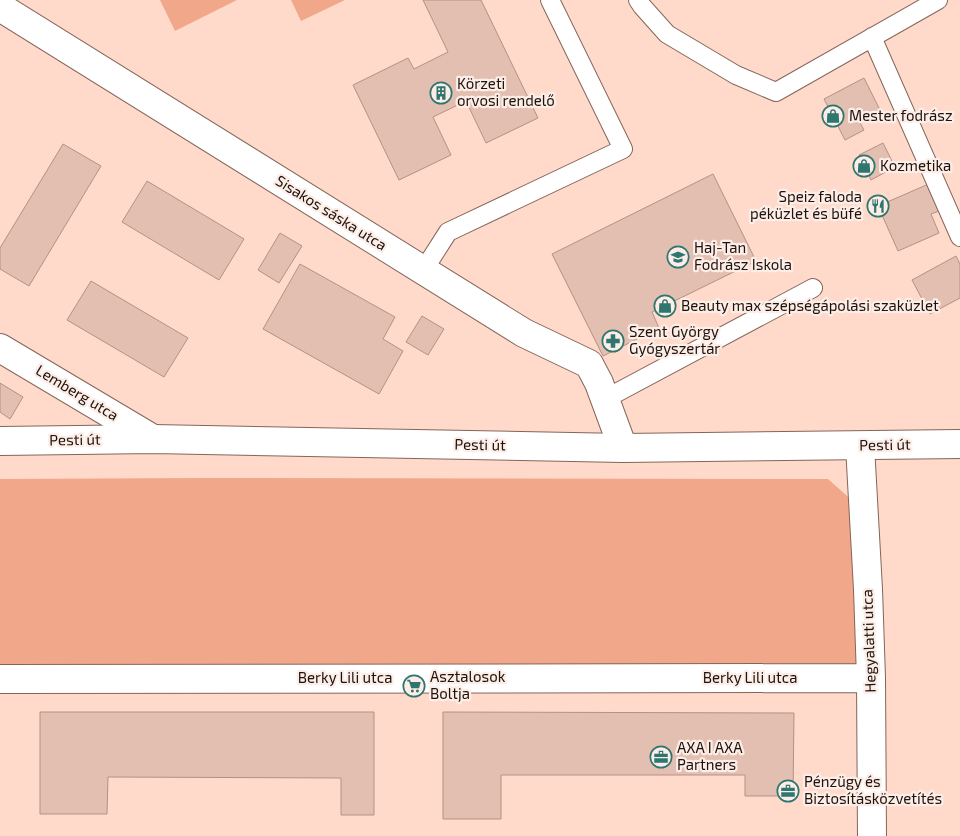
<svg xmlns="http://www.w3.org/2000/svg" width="960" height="836" font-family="'Exo 2',sans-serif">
  <rect width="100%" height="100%" fill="#ffdacb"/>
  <path fill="#f1a789" d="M160,0h77l-62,31z
    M291,0h54l-44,21z
    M202,478l626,1 36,32 7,167 -871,1v-200z"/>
  <path fill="#e3bfb1" stroke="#b39183" d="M423,0h58l57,118 -52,25 -20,-42 -33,16 18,38 -52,25 -46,-95 55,-27 6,11 34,-17z
    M864,78l16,32 -21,11 5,9 -19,10 -21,-41z
    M883,143l12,24 -24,13 -12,-25z
    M63,144l38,22 -72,120 -29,-17v-21z
    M713,174l43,87 -104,51 7,16 -56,28 -51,-102z
    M147,181l97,58 -25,41 -97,-58z
    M931,183l11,27 -11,4 8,19 -41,18 -20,-45z
    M280,233l22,13 -23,37 -21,-13z
    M956,256l4,8v34l-30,16 -18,-34z
    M300,264l95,53 -12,22 20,12 -24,43 -116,-65z
    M91,281l97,57 -24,39 -97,-57z
    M422,316l22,13 -16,26 -22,-13z
    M0,383l23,14 -13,22 -10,-7z
    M40,712h334v103h-33v-37l-233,-1 -1,37h-67z
    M443,712l351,1 -1,83h-48v-21h-244v44h-58z"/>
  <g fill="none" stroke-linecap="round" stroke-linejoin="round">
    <g stroke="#856559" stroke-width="20">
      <path id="lane" d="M638,0l4,6 25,28 69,41 40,17 162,-92
        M872,37l88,200
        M423,271l25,-39 175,-83 -73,-149
        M605,399l208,-111"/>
    </g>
    <g stroke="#856559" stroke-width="30">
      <path id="street" d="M0,7l524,326 65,31 10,19 24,65
        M0,348l153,91
        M860,446l8,143 3,89 1,158
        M0,679l871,-1"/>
    </g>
    <g stroke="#856559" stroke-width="30">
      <path id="primary" d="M0,441l153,-2 470,9 337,-4"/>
    </g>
    <use href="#lane" stroke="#fff" stroke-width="18"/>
    <use href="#street" stroke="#fff" stroke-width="28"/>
    <use href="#primary" stroke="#fff" stroke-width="28"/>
  </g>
  <defs>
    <g id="building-ring" transform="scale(1.125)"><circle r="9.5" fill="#fcede7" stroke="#2e766f" stroke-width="1.5"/><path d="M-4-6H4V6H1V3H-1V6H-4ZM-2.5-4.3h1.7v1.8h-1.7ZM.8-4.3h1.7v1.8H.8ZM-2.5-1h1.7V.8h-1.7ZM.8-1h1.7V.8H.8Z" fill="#2e766f"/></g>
    <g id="shop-ring" transform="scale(1.125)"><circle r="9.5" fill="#fcede7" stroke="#2e766f" stroke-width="1.5"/><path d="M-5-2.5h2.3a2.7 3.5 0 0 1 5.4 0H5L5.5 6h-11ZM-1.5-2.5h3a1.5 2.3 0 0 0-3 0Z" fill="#2e766f"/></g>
    <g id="restaurant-ring" transform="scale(1.125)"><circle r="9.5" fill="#fcede7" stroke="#2e766f" stroke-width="1.5"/><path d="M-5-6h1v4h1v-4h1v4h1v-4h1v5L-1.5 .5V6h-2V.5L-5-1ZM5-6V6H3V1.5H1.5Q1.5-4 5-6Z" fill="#2e766f"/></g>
    <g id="school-ring" transform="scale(1.125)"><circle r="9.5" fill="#fcede7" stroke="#2e766f" stroke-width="1.5"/><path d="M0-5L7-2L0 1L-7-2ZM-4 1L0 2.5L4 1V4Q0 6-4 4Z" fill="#2e766f"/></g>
    <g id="pharmacy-ring" transform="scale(1.125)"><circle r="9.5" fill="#fcede7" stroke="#2e766f" stroke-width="1.5"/><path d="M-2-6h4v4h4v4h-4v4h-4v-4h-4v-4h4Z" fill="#2e766f"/></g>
    <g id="supermarket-ring" transform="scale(1.125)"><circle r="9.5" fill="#fcede7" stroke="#2e766f" stroke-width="1.5"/><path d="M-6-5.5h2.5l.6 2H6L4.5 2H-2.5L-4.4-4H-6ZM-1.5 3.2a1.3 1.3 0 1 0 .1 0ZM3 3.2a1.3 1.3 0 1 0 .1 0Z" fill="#2e766f"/></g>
    <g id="office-ring" transform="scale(1.125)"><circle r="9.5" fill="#fcede7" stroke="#2e766f" stroke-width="1.5"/><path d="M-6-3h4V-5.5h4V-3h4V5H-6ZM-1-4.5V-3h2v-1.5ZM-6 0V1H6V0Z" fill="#2e766f"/></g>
  </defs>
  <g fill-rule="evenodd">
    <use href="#building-ring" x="441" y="93"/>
    <use href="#shop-ring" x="833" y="116"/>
    <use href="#shop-ring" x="864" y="166"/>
    <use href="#restaurant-ring" x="878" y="206"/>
    <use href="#school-ring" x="678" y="257"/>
    <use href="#shop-ring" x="665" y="306"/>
    <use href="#pharmacy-ring" x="613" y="341"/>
    <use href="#supermarket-ring" x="414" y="686"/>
    <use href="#office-ring" x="661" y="757"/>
    <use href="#office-ring" x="788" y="791"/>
  </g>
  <g text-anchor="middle" stroke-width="4.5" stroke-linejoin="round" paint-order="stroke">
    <g font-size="15" fill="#1e120d" stroke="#fcede7" text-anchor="start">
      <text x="457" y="89">Körzeti<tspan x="457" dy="17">orvosi rendelő</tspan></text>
      <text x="849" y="121">Mester fodrász</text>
      <text x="880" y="171">Kozmetika</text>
      <text x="862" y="202" text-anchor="end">Speiz faloda<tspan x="862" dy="17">péküzlet és büfé</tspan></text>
      <text x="694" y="253">Haj-Tan<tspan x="694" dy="17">Fodrász Iskola</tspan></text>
      <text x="681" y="311">Beauty max szépségápolási szaküzlet</text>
      <text x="629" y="337">Szent György<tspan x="629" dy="17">Gyógyszertár</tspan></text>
      <text x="430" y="682">Asztalosok<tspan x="430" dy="17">Boltja</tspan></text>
      <text x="677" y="753">AXA I AXA<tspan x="677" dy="17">Partners</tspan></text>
      <text x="804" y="787">Pénzügy és<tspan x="804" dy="17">Biztosításközvetítés</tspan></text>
    </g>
    <g font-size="15" fill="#1e120d" stroke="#fcede7">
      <text transform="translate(331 213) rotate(32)" y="5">Sisakos sáska utca</text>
      <text transform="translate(77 393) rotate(31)" y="5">Lemberg utca</text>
      <text transform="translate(75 440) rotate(-1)" y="5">Pesti út</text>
      <text transform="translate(480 445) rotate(1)" y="5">Pesti út</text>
      <text transform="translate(885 445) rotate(-1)" y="5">Pesti út</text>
      <text transform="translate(869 641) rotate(-92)" y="5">Hegyalatti utca</text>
      <text x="345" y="683">Berky Lili utca</text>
      <text x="750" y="683">Berky Lili utca</text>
    </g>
  </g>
</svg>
